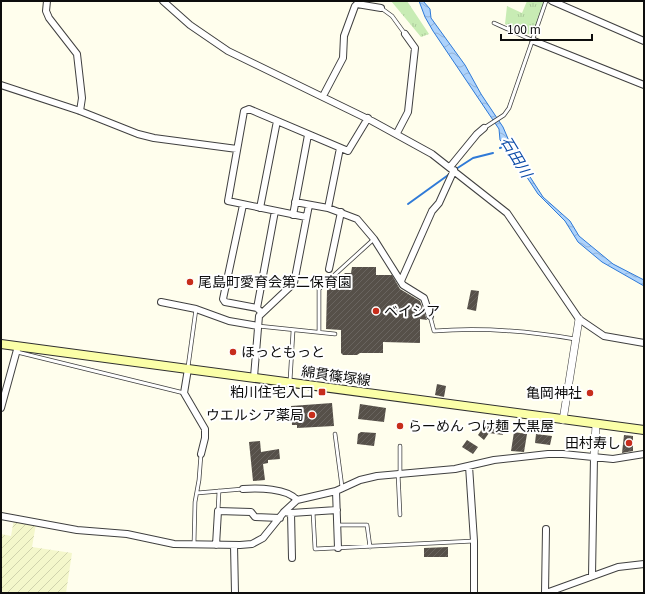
<svg xmlns="http://www.w3.org/2000/svg" width="645" height="594" font-family="Georgia,'Noto Sans JP',serif">
  <defs>
    <pattern id="farmland-furrows" width="10" height="10" patternUnits="userSpaceOnUse"><rect width="10" height="10" fill="#f4f7cb"/><path d="M-1 1l2-2M0 10L10 0M9 11l2-2" fill="none" stroke="#d0d3ad"/></pattern>
    <pattern id="park-tufts" width="24" height="20" patternUnits="userSpaceOnUse"><rect width="24" height="20" fill="#c8ecb4"/><path d="M3 7l-1-3M5 7V3M7 7l1-3M15 17l-1-3M17 17v-4M19 17l1-3" fill="none" stroke="#abc99a"/></pattern>
    <pattern id="water-waves" width="16" height="10" patternUnits="userSpaceOnUse"><rect width="16" height="10" fill="#add2fb"/><path d="M0 5q4-4 8 0t8 0" fill="none" stroke="#94b3d6"/></pattern>
    <pattern id="building-hatch" width="6" height="6" patternUnits="userSpaceOnUse"><rect width="6" height="6" fill="#565049"/><path d="M-1 1l2-2M0 6l6-6M5 7l2-2" fill="none" stroke="#69645f"/></pattern>
  </defs>
  <rect width="100%" height="100%" fill="#fffeed"/>
  <path fill="url(#farmland-furrows)" d="M14,519l22,5 -4,23 40,6 -6,40h-65v-59l10,2z"/>
  <path fill="url(#park-tufts)" d="M391,1h16l22,33 -8,3z
    M527,1h18l-12,35 -28,-12 2,-18 15,7z"/>
  <path fill="url(#water-waves)" stroke="#2f7ad7" d="M419,1h4l7,8 1,9 34,47 16,29 22,33 6,14 1,-2 8,12 -4,1 29,45 27,24 9,15 34,28 31,16v6l-42,-24 -24,-20 -13,-21 -27,-27 -29,-44 -9,-10 -1,-11 -66,-98 -8,-14z"/>
  <g fill="none" stroke-linecap="round" stroke-linejoin="round">
    <path stroke="#2f7ad7" stroke-width="2" d="M500,148l6,-3
      M456,169l17,-11 20,-5
      M408,204l43,-31"/>
  </g>
  <path fill="url(#building-hatch)" d="M352,267h24v8h16l8,14 20,12 7,19 -7,-1v24l-37,-1v11h-23l-3,2h-14l-2,-2v-23l-15,-1 1,-39 18,-17h6z
    M471,290l8,1 -3,20 -9,-2z
    M437,384l9,2 -2,11 -9,-2z
    M332,403l2,23 -37,2v-3h-5l-1,-19z
    M360,404l26,4 -2,14 -26,-3z
    M486,423l10,7v-4l10,2v5h-4l1,2 -14,-2 -5,7 -6,-5z
    M361,432l15,1 -2,13 -17,-2 1,-10z
    M514,432l13,2 -3,18 -13,-1z
    M536,434l16,2 -2,9 -15,-2z
    M624,435l9,1v15l-11,2z
    M467,440l11,7 -5,7 -11,-7z
    M260,441l1,11 18,-3 1,10 -12,1v3l-5,1 2,16 -12,1 -4,-39z
    M448,547v10h-24v-9z"/>
  <g fill="none" stroke-linecap="round" stroke-linejoin="round">
    <g stroke="#404040" stroke-width="4.5">
      <path id="service" d="M381,8l11,8 13,18
        M494,23l40,18
        M484,128l20,-13 5,-7 37,-107
        M430,316l4,15c47,-4 94,0 141,8
        M258,326l77,8
        M319,332v-43l55,-50
        M17,352l167,41
        M188,367l8,-58
        M290,381l3,-50
        M335,434l7,53
        M400,446v27
        M398,473l2,42
        M197,493l46,-4
        M218,511l1,-20
        M313,512l2,37 159,-8
        M338,525h29l3,22
        M194,544l1,-42 4,-22 2,-26"/>
    </g>
    <g stroke="#404040" stroke-width="8">
      <path id="minor" d="M47,1l-1,10 3,7 28,36 5,44 -2,13
        M163,1l27,24 38,26 144,70 60,33 75,59 72,106 25,17 40,7
        M552,1l92,40
        M534,41l110,44
        M1,85l79,26 58,23 16,4 83,11
        M323,96l20,-38 1,-22 11,-30 2,-2 24,4
        M397,133l11,-21 7,-64 -10,-14
        M450,167l27,-33 7,-6
        M295,202l33,6 29,11 17,20 29,46 21,13 6,18
        M243,205l-20,94 2,3 32,6 5,5
        M260,208l17,-87
        M328,208l12,-60
        M293,215l15,-80
        M306,217l-78,-16 16,-90 5,-2 99,42 20,-33
        M329,269l12,-57
        M401,281l31,-70 7,-8 15,-33
        M161,302l35,7 33,12 29,5
        M257,308l18,-97
        M188,369l-4,24 21,36v9l-4,16
        M254,377l5,-61 35,-33 15,-78
        M1,408l17,-62
        M469,466l5,75v52
        M243,489c15,-1 44,-1 54,11
        M336,491l2,57
        M284,512l7,1 46,-3
        M291,513l1,45
        M1,516l76,14 50,4 47,10 66,1 12,-1 11,-6 21,-26 13,-12 39,-9 24,-11 17,-4 78,-7 39,-9 54,-6h15l50,5 31,-5
        M216,545l2,-34 33,1 4,5 25,1
        M234,545l1,48
        M592,576l2,-119
        M545,593l1,-64
        M546,593l72,-26 26,-3"/>
    </g>
    <g stroke="#404040" stroke-width="8">
      <path id="tertiary" d="M563,420l16,-101
        M594,457l2,-32"/>
    </g>
    <g stroke="#2f2f2f" stroke-width="10">
      <path id="secondary" d="M1,344l643,86"/>
    </g>
    <use href="#service" stroke="#fff" stroke-width="3"/>
    <use href="#minor" stroke="#fff" stroke-width="6"/>
    <use href="#tertiary" stroke="#fff" stroke-width="7"/>
    <use href="#secondary" stroke="#fbffa8" stroke-width="8"/>
  </g>
  <g fill="#c72d1b" stroke="#fff" stroke-width="1.5">
    <circle cx="190" cy="282" r="4"/>
    <circle cx="376" cy="311" r="4"/>
    <circle cx="233" cy="352" r="4"/>
    <rect x="318" y="388" width="8" height="8" rx="2"/>
    <circle cx="590" cy="393" r="4"/>
    <circle cx="312" cy="415" r="4"/>
    <circle cx="400" cy="426" r="4"/>
    <circle cx="629" cy="443" r="4"/>
  </g>
  <g text-anchor="middle" stroke-width="4" stroke-linejoin="round" paint-order="stroke">
    <g font-size="14" fill="#0d0d0d" stroke="#fff" text-anchor="start">
      <text x="198" y="287">尾島町愛育会第二保育園</text>
      <text x="384" y="316">ベイシア</text>
      <text x="241" y="357">ほっともっと</text>
      <text x="314" y="397" text-anchor="end">粕川住宅入口</text>
      <text x="582" y="398" text-anchor="end">亀岡神社</text>
      <text x="304" y="420" text-anchor="end">ウエルシア薬局</text>
      <text x="408" y="431">らーめん つけ麺 大黒屋</text>
      <text x="621" y="448" text-anchor="end">田村寿し</text>
    </g>
    <g font-size="14" fill="#0d0d0d" stroke="#fff">
      <text transform="translate(336 376) rotate(8)" y="5">綿貫篠塚線</text>
    </g>
    <g font-size="15" font-style="italic" fill="#0d4ca8" stroke="#fff">
      <text transform="translate(516 157) rotate(59)" y="5">石田川</text>
    </g>
  </g>
  <rect width="645" height="594" fill="none" stroke="#0d0d0d" stroke-width="4"/>
  <path d="M501 34v6h91v-6" fill="none" stroke="#0d0d0d" stroke-width="2"/>
  <text x="507" y="34" font-size="12" fill="#0d0d0d" stroke="#ffffff" stroke-width="3" paint-order="stroke">100 m</text>
</svg>
